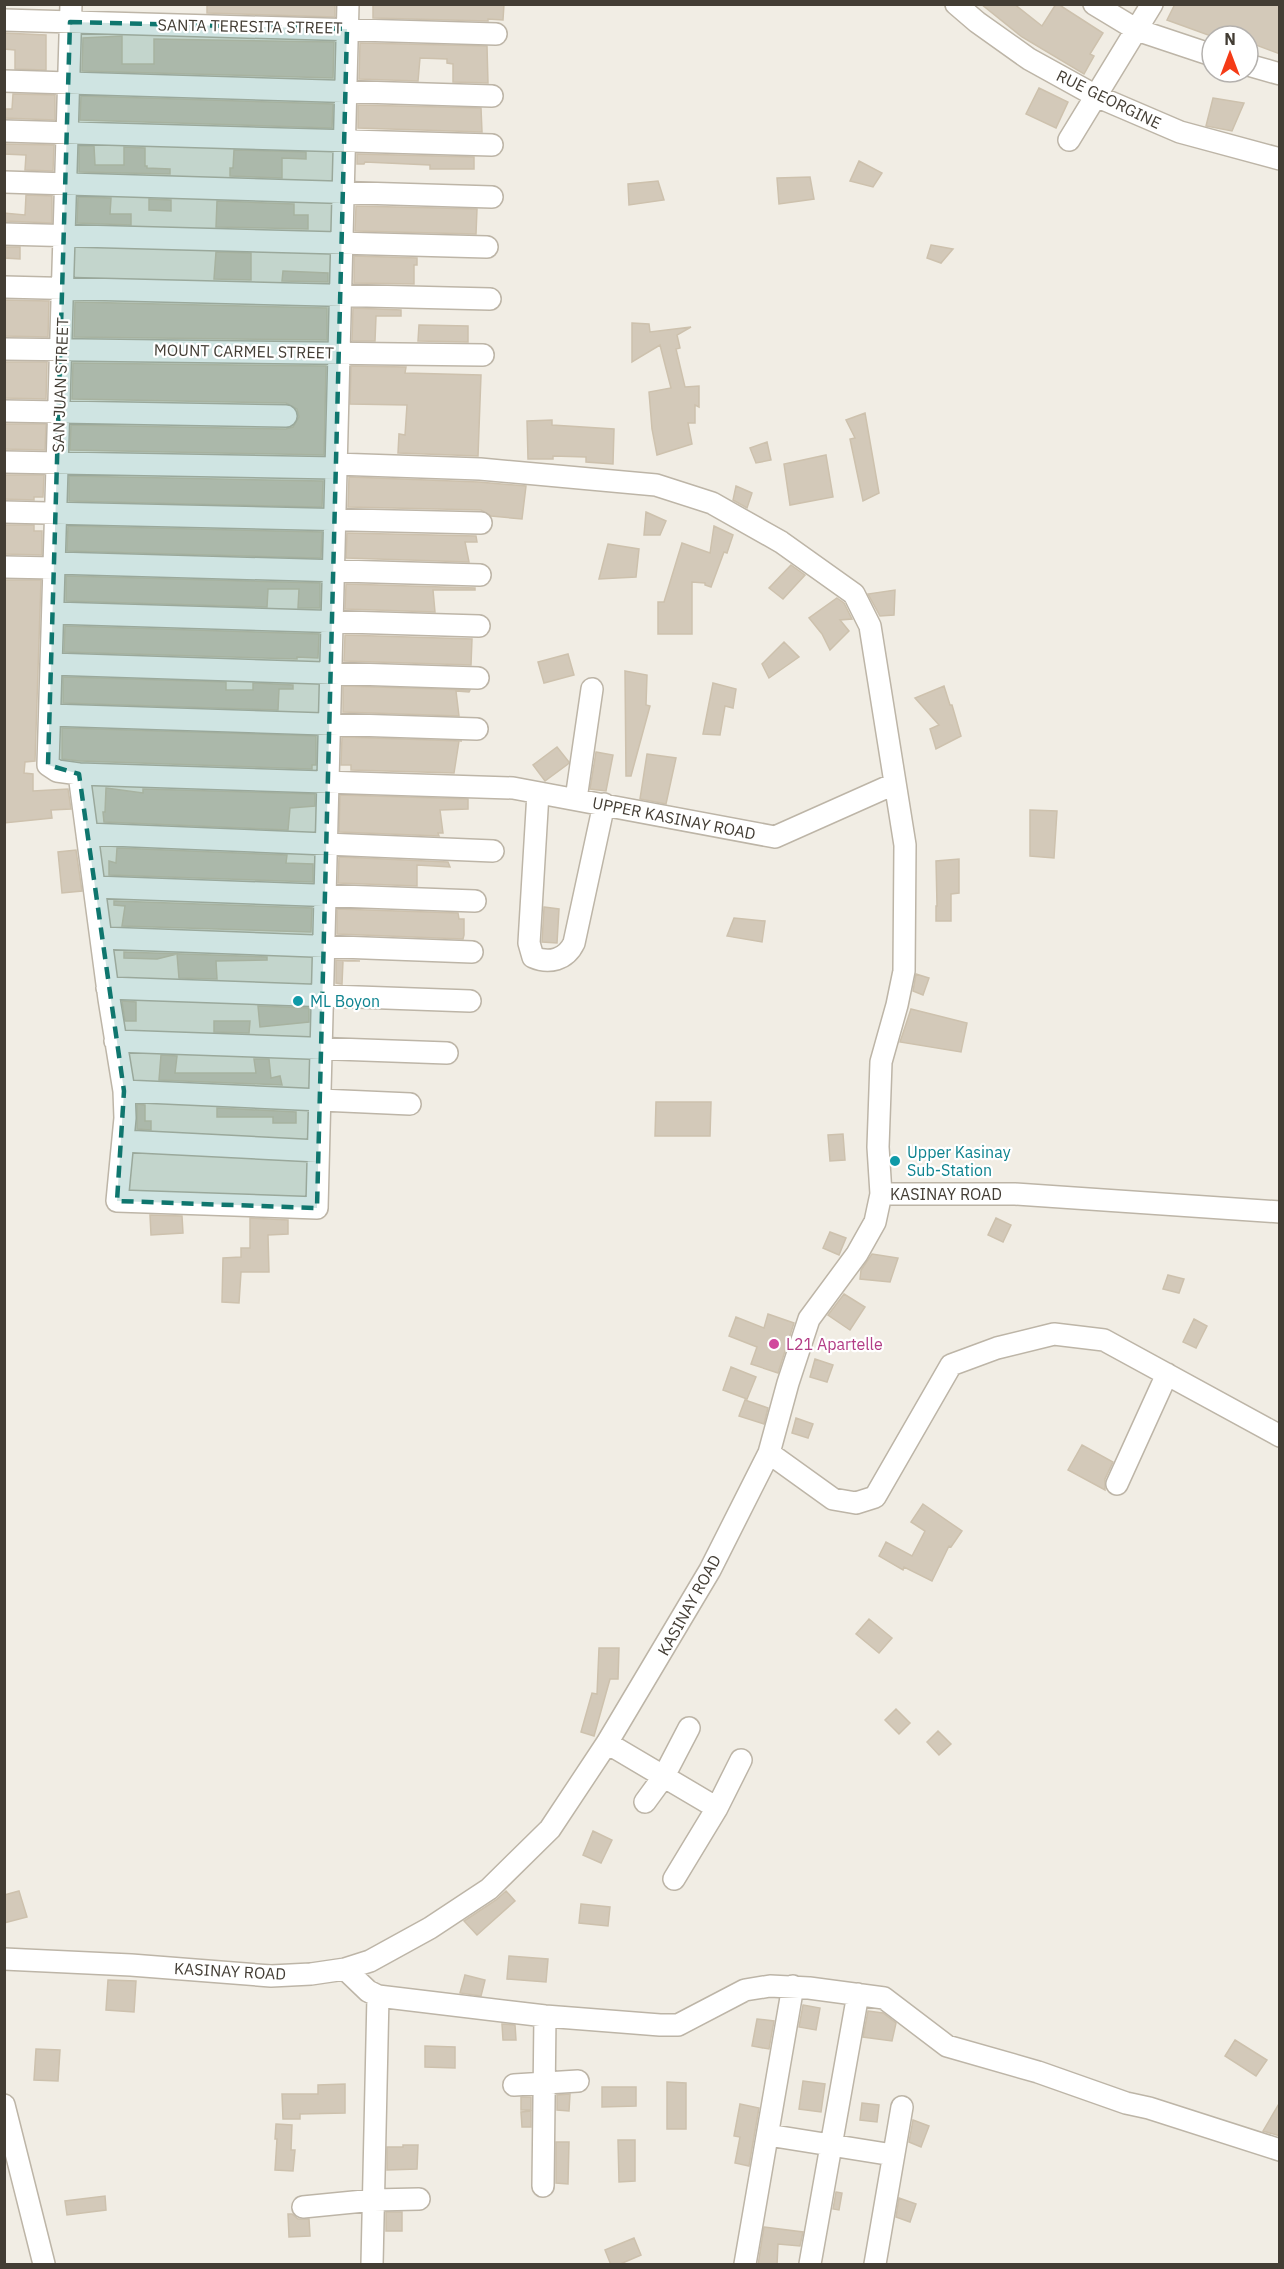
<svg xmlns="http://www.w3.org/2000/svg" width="1284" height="2269" font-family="'IBM Plex Sans',sans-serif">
  <rect width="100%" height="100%" fill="#f1ede4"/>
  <path fill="#d3c9b9" stroke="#cdc1ad" stroke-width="1.5" d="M207,4h128v13l-128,-4z
    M373,4h131l-1,16 -15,-1v2l-115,-3z
    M981,4h33l28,22 14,-22h2l45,29 -13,21 4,2 -10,18 -62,-37z
    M1175,4h105v50l-32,-12v-6h-37l-44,-16z
    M4,33l42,2v35l-31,-1v-19l-11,-1z
    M122,36v28h32v-25l180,3 -1,36 -251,-7 1,-33z
    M360,43l127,3 1,37 -35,-1v-18l-6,-1v-4l-27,-1 -2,23 -59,-2z
    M1039,88l29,14 -12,26 -30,-14z
    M13,94l42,1v25l-51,-2v-9h8z
    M81,96l252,8 -1,24 -252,-8z
    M1213,98l31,5 -12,28 -26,-5z
    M358,105l123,3 1,24 -124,-4z
    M4,144l50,1 -1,26 -28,-1 1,-15 -22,-1z
    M79,146h15l1,19h29v-18l21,1v18h2v2l23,1v5l-91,-2z
    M234,150l72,2v7l-24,-1v20l-52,-2v-8h3z
    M357,154l117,3v12h-44v-4l-65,-3 -1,2h-7z
    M859,161l23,12 -9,14 -23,-6z
    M810,177l4,22 -35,5 -2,-26z
    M658,181l6,19 -35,5 -1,-21z
    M26,195l26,1v27l-48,-2v-8l21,2z
    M78,197l33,1 -1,16h21v11l-54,-2z
    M149,199l22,1v11l-22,-1z
    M217,201l77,3v11h14v14l-92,-2z
    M356,206l121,3 -1,25 -121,-3z
    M931,245l22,4 -12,14 -14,-5z
    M4,247h16v12l-16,-1z
    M216,252l35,1v27l-37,-1z
    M354,256l63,2v7h-3v19l-60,-1z
    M283,271l45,2v9l-46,-1z
    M5,300l44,1 -1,36 -44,-1z
    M75,302l252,6v32l-253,-3z
    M353,308l48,2v6h-25l-1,25h-23z
    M632,323l17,1 1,8 41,-5 -14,8 3,13 -4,1 9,38 14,-1v21l-4,-2v18h-7l4,21 -35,11 -5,-26 -3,-37 22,-4 -11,-43 -28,17z
    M419,325l49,1v16l-50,-1z
    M4,362h43l-1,37 -42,-1z
    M73,363l253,3 -2,89 -254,-5 1,-25 215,4 7,-2 6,-10 -2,-8 -11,-6 -214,-4z
    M351,366l55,1 -1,6 76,2 -3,81 -80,-3 1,-19 6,1 2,-30 -57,-1z
    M865,413l14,80 -16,8 -13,-62 5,-1 -9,-18z
    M552,420v5l62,4 -1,35 -27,-2v-5l-33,-1v3h-25l-1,-38z
    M4,424h42l-1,26 -41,-1z
    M767,442l4,18 -15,3 -6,-15z
    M826,455l7,42 -43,8 -6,-41z
    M4,475h40l-1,22h-9v3l-30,-1z
    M69,476l254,5 -1,26 -253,-6z
    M349,477l130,5 47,4 -4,33 -31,-3 -10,-6 -133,-3z
    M736,486l16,7 -5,15 -14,-8z
    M646,512l20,9 -6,14h-16z
    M4,525h30v6h8v24l-38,-1z
    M68,526l254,6 -1,26 -254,-7z
    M714,526l19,9 -6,18 -3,-1 -13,35 -6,-2v-2l-13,-1v52h-34v-32h6l18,-59 28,10z
    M347,533l129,3 1,6h-12l4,20 -123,-4z
    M608,544l31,5 -3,28 -37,2z
    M791,565l14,10 -22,24 -14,-11z
    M66,576l254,7v25h-22l1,-19h-31l-1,18 -201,-6z
    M4,580h37l-6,181 -10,1 -1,11 9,1v17l35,-2 3,20 -20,1 1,8 -48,5z
    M346,584l129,4v2h-42l2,22 -90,-3z
    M895,590l-1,25 -14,1 -12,-22z
    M837,598l7,5 8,16 -12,1 9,11 -19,19 -8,-16 -13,-16z
    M65,626l254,8 -1,24 -21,-1v2l-233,-7z
    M345,635l127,4 -1,26 -127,-4z
    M784,642l15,15 -30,21 -7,-14z
    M568,654l6,21 -30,8 -6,-21z
    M625,671l22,4 -1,30 4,1 -19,70h-5z
    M63,677l163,5v8h27v-7l40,2v4h-14l-1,21 -215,-7z
    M713,683l23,6 -3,19 -8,-2 -5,29 -17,-1z
    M343,686l127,4 -1,2 -13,-1 3,25 -116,-4z
    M944,686l6,19h2l9,31 -25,13 -6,-20 9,-4 -24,-27z
    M62,728l254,8v29h-4v4l-232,-8 -18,-2z
    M342,737l120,4h-3l-5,32 -103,-3v-5h-10z
    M557,747l12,15 -1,2 -23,17 -12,-16z
    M596,752l17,3 -7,36 -16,-2z
    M647,754l29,4 -10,46 -26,-5z
    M106,788l37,5v-4l172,5v12l-25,2 -2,22 -184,-8 -1,-10h2z
    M340,795l128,4v10l-28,1 3,23h-5l1,3 -100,-4z
    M1030,810l27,1 -3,47 -24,-2z
    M117,848l170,7 -1,8 27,1v18l-204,-7v-14l7,2z
    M76,850l6,41 -20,2 -4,-41z
    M339,857l109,5 2,5 -33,-2v21l-79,-3z
    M959,859v34l-8,1v27h-15v-15h1l-1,-45z
    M114,901l198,7 -1,24 -189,-6 3,-20 -11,-1z
    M544,907l15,2 -2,34 -15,-1z
    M337,909l121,4 1,6h5v16l-1,4 -126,-5z
    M734,918l31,3 -3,21 -35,-6z
    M124,952l143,5v3l-51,1 1,18 -38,-1 -2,-24 -20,5 -33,-1z
    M336,960l24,1h-17l-1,23 -6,-1z
    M916,974l13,4 -6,17 -10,-4z
    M122,1001l14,1v19h-11z
    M258,1006l51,2v14l-49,5z
    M911,1009l56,14 -6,29 -61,-10z
    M214,1021h36l-1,12 -35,-1z
    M161,1055l16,1 -2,17h81l-2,-14h15l2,19 9,-2 2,9 -123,-5z
    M656,1102h55l-1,34h-55z
    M137,1104l8,1v16h6v9l-14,-1z
    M217,1108l79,4v11h-23v-6h-56z
    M843,1134l2,26 -15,1 -2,-26z
    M150,1215l32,1 1,17 -32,2z
    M250,1218l38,2v14l-20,1 1,37h-28l-2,31 -17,-1 1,-44 18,-1v-9h9z
    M996,1218l15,7 -8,17 -15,-7z
    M830,1232l16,6 -7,17 -16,-7z
    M872,1254l26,4 -8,24 -30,-3 1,-9z
    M1168,1275l16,4 -5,14 -16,-4z
    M844,1294l21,13 -15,23 -22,-15z
    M768,1314l26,9 -16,50 -27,-9 6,-17 -28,-11 7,-19 28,11z
    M1194,1319l13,7 -11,22 -13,-6z
    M815,1359l18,6 -6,17 -17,-5z
    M731,1367l25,10 -9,22 -24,-9z
    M745,1400l23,8 -4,16 -25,-8z
    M796,1418l17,6 -5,14 -16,-5z
    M1082,1445l31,17 -8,17v11l-37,-20z
    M923,1504l39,27 -11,16 -2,-1 -17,35 -28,-14 -1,3 -24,-14 7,-14 26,14 13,-25 -14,-9z
    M869,1619l23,19 -13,15 -23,-19z
    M599,1648h20l-1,31h-8l-16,57 -13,-4 11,-39 5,1z
    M896,1709l14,14 -11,11 -14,-14z
    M938,1731l13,13 -12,11 -12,-13z
    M593,1831l19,9 -11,23 -18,-8z
    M19,1891l8,26 -23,6v-28z
    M506,1891l9,10 -38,34 -13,-14 32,-21z
    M581,1904l29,3 -2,19 -29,-3z
    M509,1956l39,3 -2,23 -39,-3z
    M465,1975l20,5 -4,16 -21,-3z
    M108,1980l28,1 -2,31 -28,-2z
    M803,2005l17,3 -4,22 -17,-3z
    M868,2011l15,2 13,10 -4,18 -29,-4z
    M757,2019l17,2 -5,28 -17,-3z
    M502,2024l13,1 1,15h-13z
    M1235,2040l32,20 -11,16 -31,-20z
    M425,2046l30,1v21l-30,-1z
    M36,2049l24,1 -2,31 -24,-1z
    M803,2081l22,3 -4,28 -22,-3z
    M667,2082l19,1v46h-19z
    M345,2084v29l-45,1v5h-17l-1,-25h36v-9z
    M602,2087h34v19l-34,1z
    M570,2094l-1,17 -12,-1v-15z
    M521,2097h10v13h-10z
    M1280,2102v34l-17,-5z
    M862,2103l17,2 -2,17 -17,-2z
    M740,2104l19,4 -10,58 -14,-3 5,-26 -6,-1z
    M531,2111v16h-9l-1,-15z
    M913,2120l16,6 -8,21 -12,-5z
    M276,2124l16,1 -1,25h4l-2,21 -18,-1 2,-31h-2z
    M618,2140h17v41l-16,1z
    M556,2142h13l-1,42 -12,-1z
    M403,2145h15l-1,24 -30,1v-23h16z
    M836,2192l6,1 -3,17 -6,-1z
    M105,2196l1,14 -39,5 -2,-14z
    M899,2198l17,6 -6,18 -14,-5z
    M386,2212h16v19h-16z
    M288,2214h4l6,5h11l1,17 -21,1z
    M764,2227l39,5 -3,14 -22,-2 -1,21h-19z
    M634,2238l7,17 -23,10h-7l-6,-15z"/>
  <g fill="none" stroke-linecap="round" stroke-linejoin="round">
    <g stroke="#bdb5a7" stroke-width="24">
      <path id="minor" d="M71,4l-23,761 9,6 22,3 434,14 262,49 119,-53
        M956,4l21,18 52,37 67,37 84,36 100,27
        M1094,4l43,26 75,25
        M4,20l492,14
        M1248,65l32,9
        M4,81l488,15
        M4,131l488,14
        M1069,140l83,-136
        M4,182l488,15
        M4,234l483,13
        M4,287l486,12
        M4,349l479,6
        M4,411l282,5
        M4,462l331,6
        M4,512l477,11
        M55,563l425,12
        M4,567l50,1
        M53,613l426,13
        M51,664l427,14
        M50,715l427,14
        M79,774l30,225 15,92 1,27 -8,83 200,7 31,-1204
        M538,793l-9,150 4,14c16,7 33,3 41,-14l30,-139
        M576,799l16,-110
        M87,834l406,17
        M94,887l381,14
        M101,938l371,14
        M107,988l363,13
        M115,1041l332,12
        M124,1091l286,13
        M123,1141l195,10
        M881,1194h134l265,18
        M769,1453l64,46 23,4 19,-6 76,-132 46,-17 57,-14 50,6 176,96
        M1117,1484l50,-110
        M607,1743l110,65
        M645,1802l19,-26 25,-48
        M674,1879l43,-71 24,-48
        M4,1959l127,6 140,11 40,-2 34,-5 25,-8 60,-33 59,-39 61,-60 57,-86 103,-173 59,-117 19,-70 21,-64 48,-65 18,-32 6,-28 -3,-47 3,-85 16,-57 7,-34 1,-126 -35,-219 -16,-32 -73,-52 -69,-39 -56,-18 -176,-16 -145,-5
        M345,1969l23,22 10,5 167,20 115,9h18l67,-35 25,-4 39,2 75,10 63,48 91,26 88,31 23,5 131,42
        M514,2085l64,-4
        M4,2105l40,159
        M768,2135l125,20
        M543,2186l2,-170
        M303,2207l71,-7 45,-1
        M372,2264l6,-268
        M745,2264l48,-278
        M810,2264l48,-270
        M875,2264l27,-157"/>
    </g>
    <use href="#minor" stroke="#fff" stroke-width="21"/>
  </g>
  <path fill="#0f766e" fill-opacity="0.2" stroke="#0f766e" stroke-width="4.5" stroke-dasharray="12 8" stroke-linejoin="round" d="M70,22l277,7 -30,1179 -200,-7 7,-110 -45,-317 -31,-9z"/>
  <g fill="#0f9aa8" stroke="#fff" stroke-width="2">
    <circle cx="298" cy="1001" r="6"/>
    <circle cx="895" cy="1161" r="6"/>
  </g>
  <circle fill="#d1479c" stroke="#fff" stroke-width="2" cx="774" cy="1344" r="6"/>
  <g text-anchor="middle" stroke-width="4.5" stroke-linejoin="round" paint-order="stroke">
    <g font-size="16" fill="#433d34" stroke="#fff">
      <text transform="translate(250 26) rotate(1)" y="6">SANTA TERESITA STREET</text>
      <text transform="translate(1109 99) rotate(26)" y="6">RUE GEORGINE</text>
      <text transform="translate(244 351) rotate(1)" y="6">MOUNT CARMEL STREET</text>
      <text transform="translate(60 385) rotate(-88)" y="6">SAN JUAN STREET</text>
      <text transform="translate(674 818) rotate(11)" y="6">UPPER KASINAY ROAD</text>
      <text x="946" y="1200">KASINAY ROAD</text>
      <text transform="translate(689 1605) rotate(-61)" y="6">KASINAY ROAD</text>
      <text transform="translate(230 1971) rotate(3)" y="6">KASINAY ROAD</text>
    </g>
    <g font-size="16" fill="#0d838f" stroke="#fff" text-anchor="start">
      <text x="310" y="1007">ML Boyon</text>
      <text x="907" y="1158">Upper Kasinay<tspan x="907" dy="18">Sub-Station</tspan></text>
    </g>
    <g font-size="16" fill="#b23c85" stroke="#fff" text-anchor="start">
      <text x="786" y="1350">L21 Apartelle</text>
    </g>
  </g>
  <rect width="1284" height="2269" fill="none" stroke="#433d34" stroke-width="12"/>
  <g transform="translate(1230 54)"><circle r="28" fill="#ffffff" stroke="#b4b1ae" stroke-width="1.5"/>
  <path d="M0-4.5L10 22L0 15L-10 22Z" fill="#f53b17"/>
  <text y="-9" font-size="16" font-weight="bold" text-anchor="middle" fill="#433d34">N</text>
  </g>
</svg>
